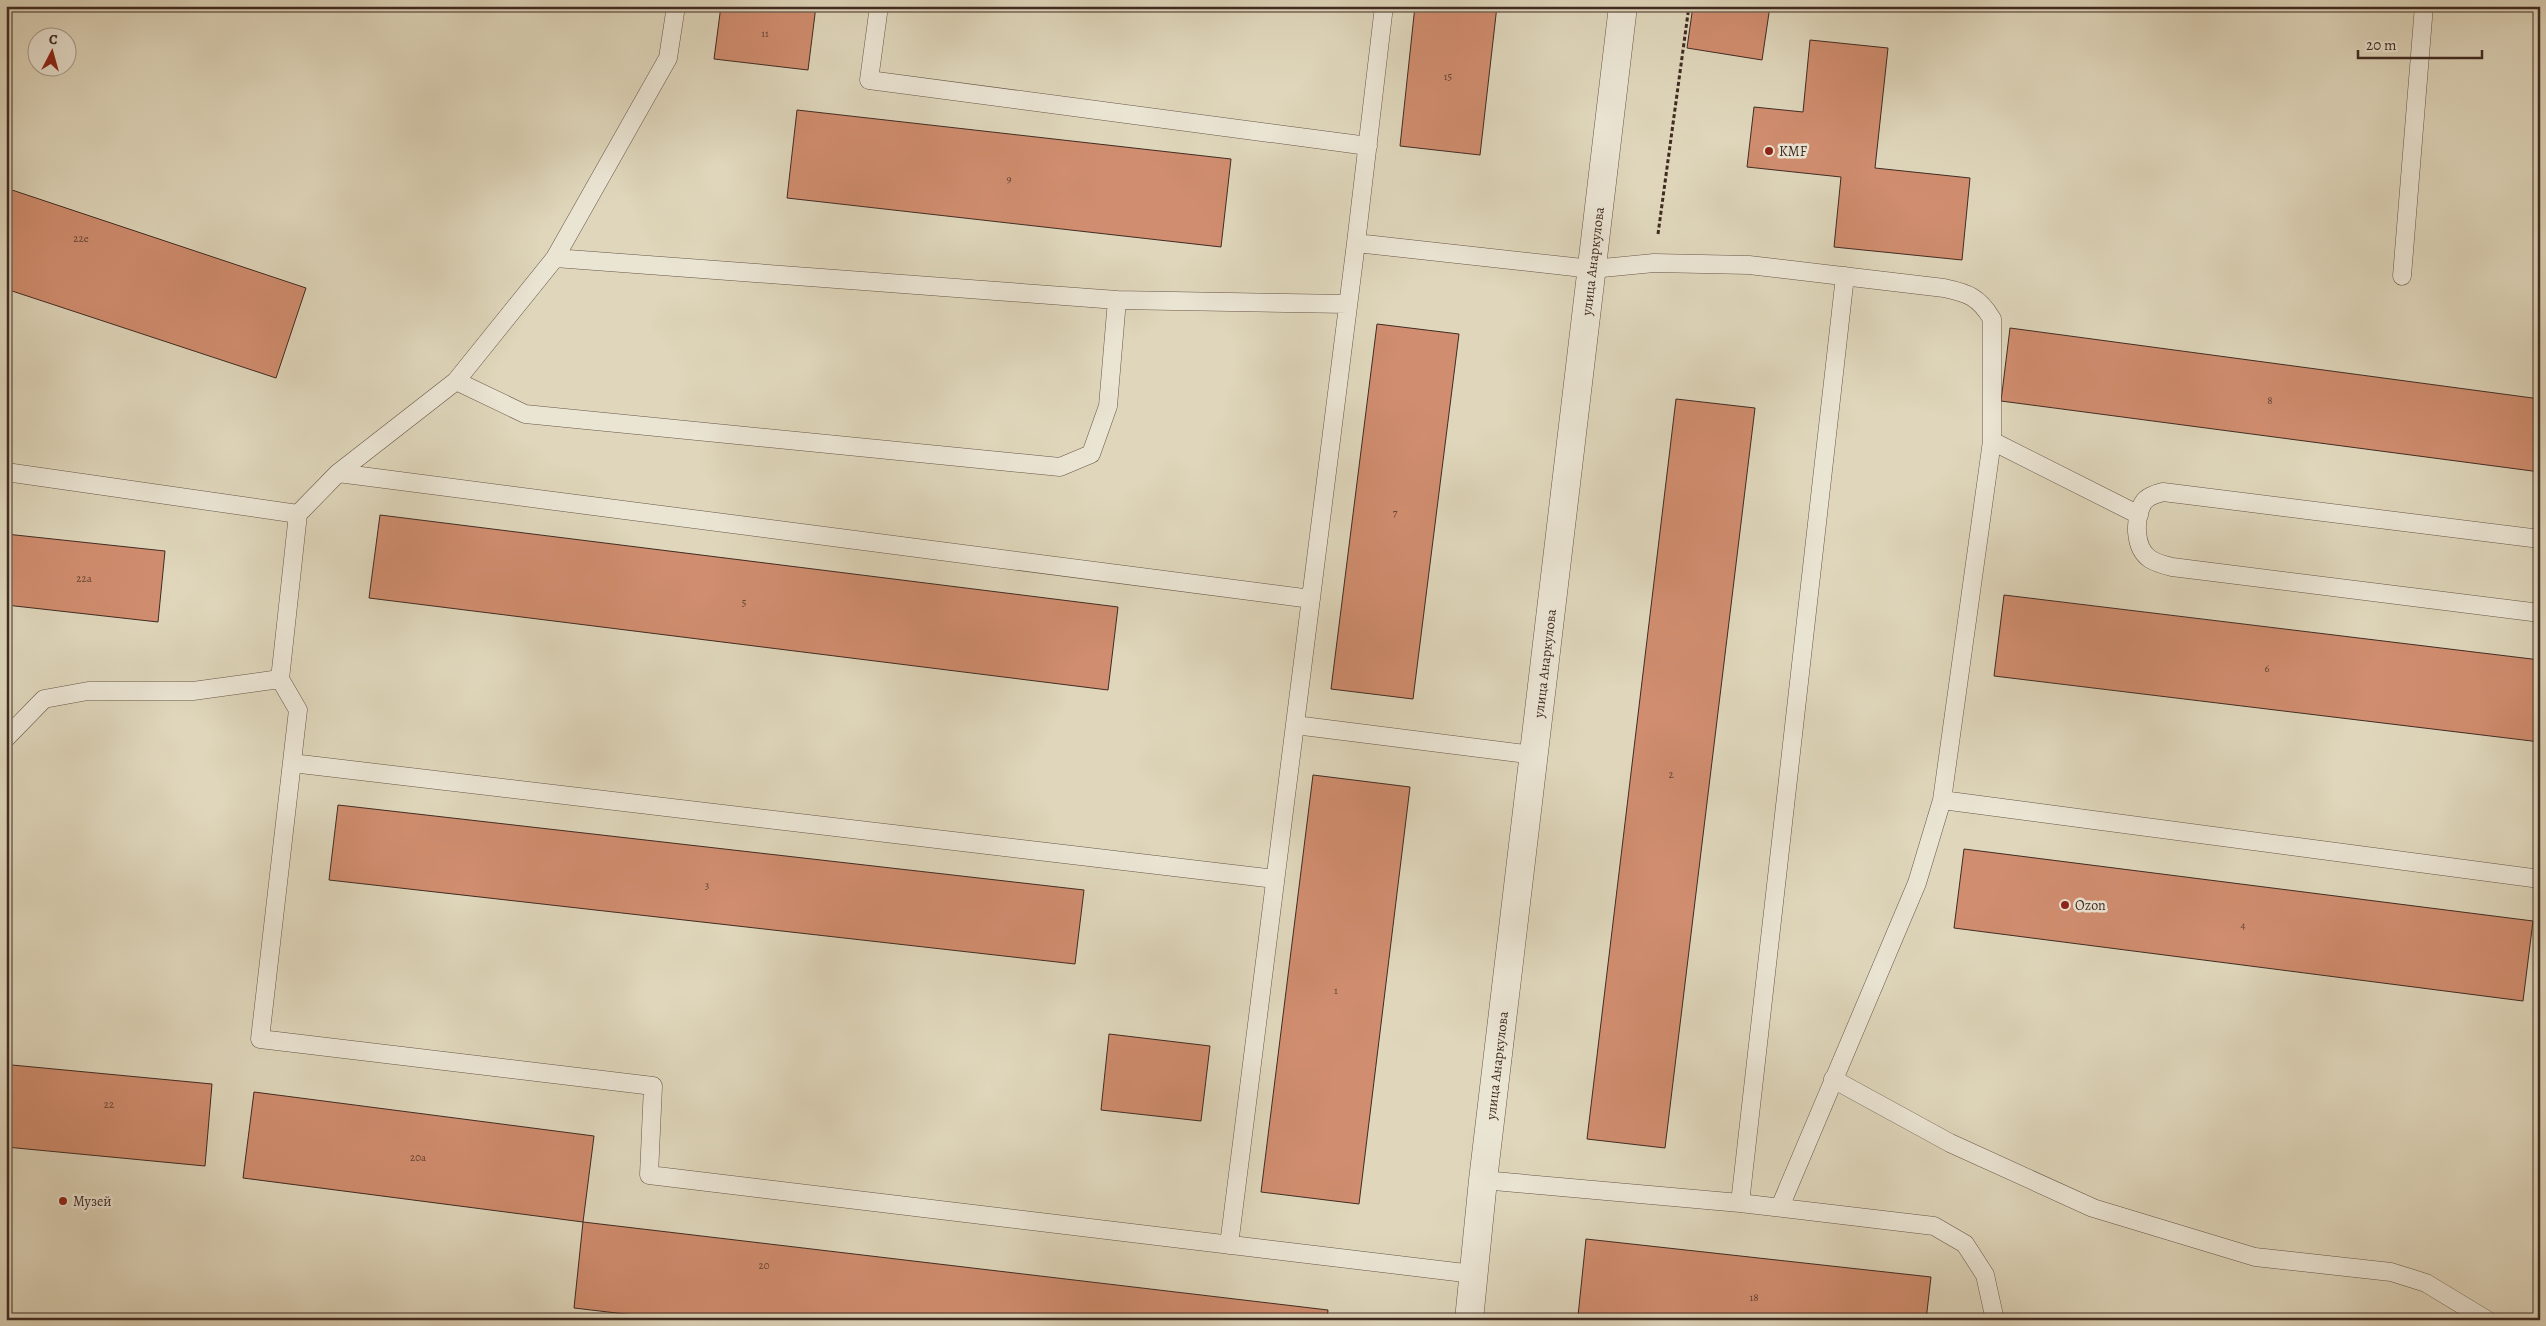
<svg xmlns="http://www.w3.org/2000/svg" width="2546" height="1326" font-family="Alegreya,serif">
  <rect width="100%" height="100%" fill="#dfd6bb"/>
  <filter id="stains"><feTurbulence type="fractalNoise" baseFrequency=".004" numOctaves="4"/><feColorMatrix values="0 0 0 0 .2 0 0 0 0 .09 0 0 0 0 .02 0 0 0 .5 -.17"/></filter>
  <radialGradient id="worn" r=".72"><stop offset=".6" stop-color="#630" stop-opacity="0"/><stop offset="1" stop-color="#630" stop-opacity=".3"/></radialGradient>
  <path fill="#d08d6f" stroke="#402b22" d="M721,6h95l-8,64 -94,-11z
    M1415,6h82l-17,149 -80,-9z
    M1693,6h77l-8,54 -75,-12z
    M1810,40l78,8 -13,120 95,10 -8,82 -128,-13 7,-70 -94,-10 7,-60 49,5z
    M797,110l434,49 -10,88 -434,-49z
    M6,188l300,100 -30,90 -270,-89z
    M1377,324l82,10 -46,365 -82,-10z
    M2010,328l530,71v73l-539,-71z
    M1676,399l79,9 -90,740 -78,-9z
    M380,515l738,92 -10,83 -739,-92z
    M6,534l159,17 -7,71 -152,-17z
    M2004,595l536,65v82l-546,-66z
    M1313,775l97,12 -51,417 -98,-12z
    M338,805l746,85 -9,74 -746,-84z
    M1964,849l569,72 -10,80 -569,-73z
    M1109,1034l101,12 -9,75 -100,-11z
    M12,1065l200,19 -7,82 -199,-19z
    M254,1092l340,44 -11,86 -340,-44z
    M583,1222l745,88 -1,10h-651l-102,-12z
    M1586,1239l345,38 -5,43h-313l-35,-4z"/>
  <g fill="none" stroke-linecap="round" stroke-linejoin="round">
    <g stroke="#685648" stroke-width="19">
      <path id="service" d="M879,6l-10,74 499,66
        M1356,243l236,26 62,-6 95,2 195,23c24,5 35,9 48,31v122l147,74
        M555,258l562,42 231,4
        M2402,276l22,-270
        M456,381l69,33 535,53 31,-13 17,-48 9,-106
        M6,472l292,42 -18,165 -87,12h-105l-44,8 -38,39
        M338,473l118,-92 99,-123 113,-200 8,-52
        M298,514l40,-41 973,126
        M2540,539l-377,-47c-7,2 -16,4 -20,11 -9,16 -9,45 7,56 6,4 14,6 22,8l368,46
        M280,679l18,31 -38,329 393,47 -4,89 824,99
        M1295,725l239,30
        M292,763l983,116
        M1942,800l598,79
        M1833,1079l117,64 143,65 162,49 136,15 35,11 61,37
        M1483,1180l257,23 105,-927
        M1740,1203l194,23 31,18 20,31 10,45
        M1780,1207l137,-324 25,-83 50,-359
        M1229,1245l127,-1002 28,-237"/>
    </g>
    <g stroke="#685648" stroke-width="29">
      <g id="tertiary">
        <path id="s1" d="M1469,1320l14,-140 140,-1174"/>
      </g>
    </g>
    <path stroke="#402b22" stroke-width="3" stroke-dasharray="4 2.5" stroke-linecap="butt" d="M1658,234l31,-228"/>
    <use href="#service" stroke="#eae4d3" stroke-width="18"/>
    <use href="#tertiary" stroke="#eae4d3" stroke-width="28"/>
  </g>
  <g fill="#8f2418" stroke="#eae4d3" stroke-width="2">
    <circle cx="1769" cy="151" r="5"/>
    <circle cx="2065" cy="905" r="5"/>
    <circle cx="63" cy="1201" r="5"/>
  </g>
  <g text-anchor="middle" stroke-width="5" stroke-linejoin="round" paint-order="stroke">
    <g font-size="11" fill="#644435">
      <text x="765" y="37">11</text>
      <text x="1448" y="80">15</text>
      <text x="1009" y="182">9</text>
      <text x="81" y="242">22е</text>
      <text x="2270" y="404">8</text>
      <text x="1395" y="516">7</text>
      <text x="84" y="582">22а</text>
      <text x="744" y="606">5</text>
      <text x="2267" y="672">6</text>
      <text x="1671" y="778">2</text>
      <text x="707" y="889">3</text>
      <text x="2243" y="929">4</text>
      <text x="1336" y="994">1</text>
      <text x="109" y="1108">22</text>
      <text x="418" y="1161">20а</text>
      <text x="764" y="1269">20</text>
      <text x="1754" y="1301">18</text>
    </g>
    <g font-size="14" fill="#402b22" stroke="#eae4d3" text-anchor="start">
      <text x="1779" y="156">KMF</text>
      <text x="2075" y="910">Ozon</text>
      <text x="73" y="1206">Музей</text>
    </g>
    <g font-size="14" fill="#402b22" stroke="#eae4d3">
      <text dy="5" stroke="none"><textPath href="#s1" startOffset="1066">улица Анаркулова</textPath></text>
      <text dy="5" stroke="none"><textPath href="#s1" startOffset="661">улица Анаркулова</textPath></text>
      <text dy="5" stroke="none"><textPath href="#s1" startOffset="256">улица Анаркулова</textPath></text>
    </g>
  </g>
  <rect width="2546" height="1326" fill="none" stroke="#dfd6bb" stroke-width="25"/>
  <rect x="8" y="8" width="2531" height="1311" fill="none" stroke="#402b22" stroke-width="2.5"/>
  <rect x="12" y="12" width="2521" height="1301" fill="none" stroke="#402b22"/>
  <g transform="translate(52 52) rotate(6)"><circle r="24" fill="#eae4d3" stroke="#a69a8c"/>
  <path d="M0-4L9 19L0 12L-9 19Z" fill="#8f2418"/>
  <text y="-8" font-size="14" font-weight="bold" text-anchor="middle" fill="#402b22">С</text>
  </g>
  <path d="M2358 50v8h124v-8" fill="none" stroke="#402b22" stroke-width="2.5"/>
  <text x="2366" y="50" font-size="15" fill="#402b22" stroke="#eae4d3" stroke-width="4" paint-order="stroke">20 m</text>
  <rect width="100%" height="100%" filter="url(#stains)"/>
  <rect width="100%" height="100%" fill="url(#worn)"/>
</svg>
